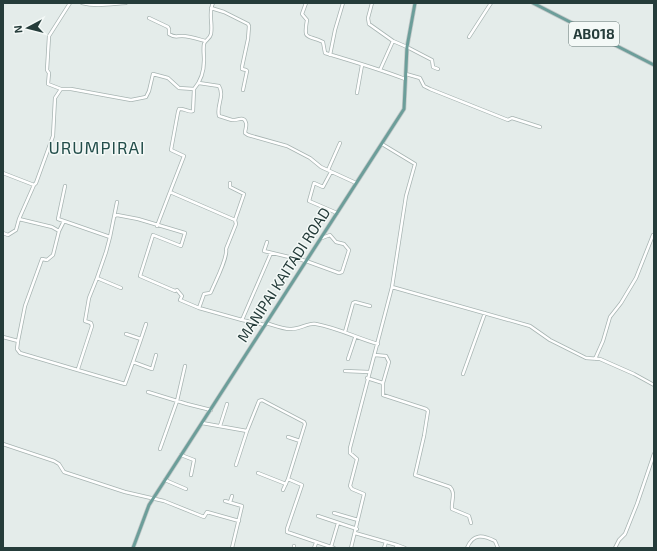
<svg xmlns="http://www.w3.org/2000/svg" width="657" height="551" font-family="'Exo 2',sans-serif">
  <rect width="100%" height="100%" fill="#e4ecea"/>
  <g fill="none" stroke-linecap="round" stroke-linejoin="round">
    <g stroke="#a7b4b2" stroke-width="4">
      <path id="minor" d="M70,3l-21,33 -2,34 2,3 -1,11 13,5h10l60,11 15,-3 3,-6 4,-17 15,4 11,10 15,1c7,-8 10,-19 10,-29 0,-6 -1,-11 0,-16 1,-4 6,-5 7,-10 2,-11 -3,-21 2,-31
        M82,3c14,4 29,1 44,0
        M306,3l-4,11 5,6c-4,22 1,14 16,22l2,11c27,8 54,16 80,26
        M372,3l-4,15 1,6 24,17 14,6 25,13 1,7 5,2
        M211,8l13,4 24,12 1,2 -1,13 -6,28v2l4,1 1,1 -4,19
        M149,18l19,9 1,2v5c6,4 7,2 13,2 7,0 16,3 23,5
        M469,37l22,-34
        M330,55l5,-25 8,-27
        M380,70l13,-29
        M406,74l14,4 4,8 6,3 78,31 4,-2 28,9
        M199,83l20,3c6,10 -3,20 0,30 4,1 9,3 13,4 5,1 12,-5 14,3 1,3 -1,7 -1,10l3,2 39,11 23,12 11,9 35,16
        M357,93l5,-28
        M382,144l33,20 -9,32 -14,91 138,39 20,14 36,18 14,1 34,15 20,11
        M328,170l12,-27
        M331,172l-8,15 -9,-4 -5,18 28,12
        M3,173l31,12 2,-2 17,-47 2,-38 6,-9
        M230,183v4l14,7 -9,26
        M65,186l-7,33 52,18 -4,15 -9,26 -8,20 -4,23 6,2 1,3 -14,43
        M170,192l14,-36 -13,-6 7,-38 1,-3c5,-1 10,4 14,2l1,-22
        M115,216l2,-1 21,4 47,14 -4,13 -28,-11 -13,41 35,15 2,-1 5,6 -2,4 19,8 43,12
        M157,226l13,-34 65,28 1,4 -10,25c2,9 -11,33 -15,43l-1,1 -6,1 -5,14
        M59,231l5,-10
        M3,233l5,2 8,-5 3,-11
        M110,237l7,-35
        M267,242l-3,9 42,10 33,12 3,-1 7,-22 -5,-6 -8,-2 -6,-7 -8,3
        M97,278l24,10
        M266,323c7,2 16,6 24,6 9,1 19,-7 26,-5 22,4 41,14 62,20
        M265,325l-23,-5 29,-67
        M345,332l8,-29 2,-1 15,4
        M126,334l15,5 -8,23
        M3,337l15,4 -1,8 3,4 105,31 8,-22 19,7 4,-14
        M141,339l5,-15
        M18,341l7,-35 17,-47 5,1 6,-5 6,-24 -7,-4 -33,-8 15,-34
        M375,355l11,1 3,6 -6,21v12l43,14 2,2 -4,25 -9,39 35,12c6,6 1,14 2,22l17,7 2,7
        M348,359l7,-21
        M595,359l8,-18 7,-24 11,-14 15,-25 17,-43
        M345,371l24,1
        M463,374l22,-61
        M367,378l16,5
        M148,392l39,12 24,6
        M202,423l45,8 12,-30 3,-1 42,22 1,2 -17,55 -5,11
        M220,426l7,-22
        M288,437l12,4
        M3,444l51,17 5,3 5,8 61,20 39,9 40,16 3,-5 32,9
        M160,449l17,-48 8,-35
        M181,455l13,5
        M236,465l11,-34
        M258,473l28,11
        M191,475l3,-15
        M288,479l14,6 -15,44v3l47,16
        M165,480l21,9
        M225,501l17,5 -10,42
        M230,502l2,-6
        M334,513l24,7
        M318,516l39,13
        M355,533l42,12
        M331,547l7,-24
        M294,548v-2
        M314,548l2,-5
        M351,548l13,-54 -12,-5 -2,-3 7,-27 -7,-6v-5l42,-161
        M384,548l2,-6
        M396,548l1,-3 8,3
        M467,548c6,-15 16,-13 28,-7l3,7
        M615,548l4,-8 6,-6 12,-30 17,-50"/>
    </g>
    <g stroke="#c2c8c8" stroke-width="4.5">
      <path id="major" d="M533,3l121,62
        M133,548l16,-43 255,-396 3,-62 8,-44"/>
    </g>
    <use href="#minor" stroke="#fff" stroke-width="2.5"/>
    <use href="#major" stroke="#6c9e9a" stroke-width="3"/>
  </g>
  <g text-anchor="middle" stroke-width="3" stroke-linejoin="round" paint-order="stroke">
    <rect fill="#f4f9f7" stroke="#637573" stroke-width="1" x="569" y="22" width="50" height="24" rx="3"/>
    <g font-size="14" font-weight="bold" fill="#253c3a">
      <text x="594" y="39">AB018</text>
    </g>
    <g font-size="15" fill="#253c3a" stroke="#f4f9f7">
      <text transform="translate(284 275) rotate(-57)" y="5">MANIPAI KAITADI ROAD</text>
    </g>
    <g font-size="17" letter-spacing="1" fill="#224d4a" stroke="#f4f9f7">
      <text x="97" y="154">URUMPIRAI</text>
    </g>
  </g>
  <rect width="657" height="551" fill="none" stroke="#253c3a" stroke-width="8"/>
  <g transform="translate(28 28) rotate(263)" stroke="#f4f9f7" stroke-width="3" paint-order="stroke">
  <path d="M0-3L7 15L0 10L-7 15Z" fill="#253c3a"/>
  <text y="-6" font-size="11" font-weight="bold" text-anchor="middle" fill="#253c3a">N</text>
  </g>
</svg>
